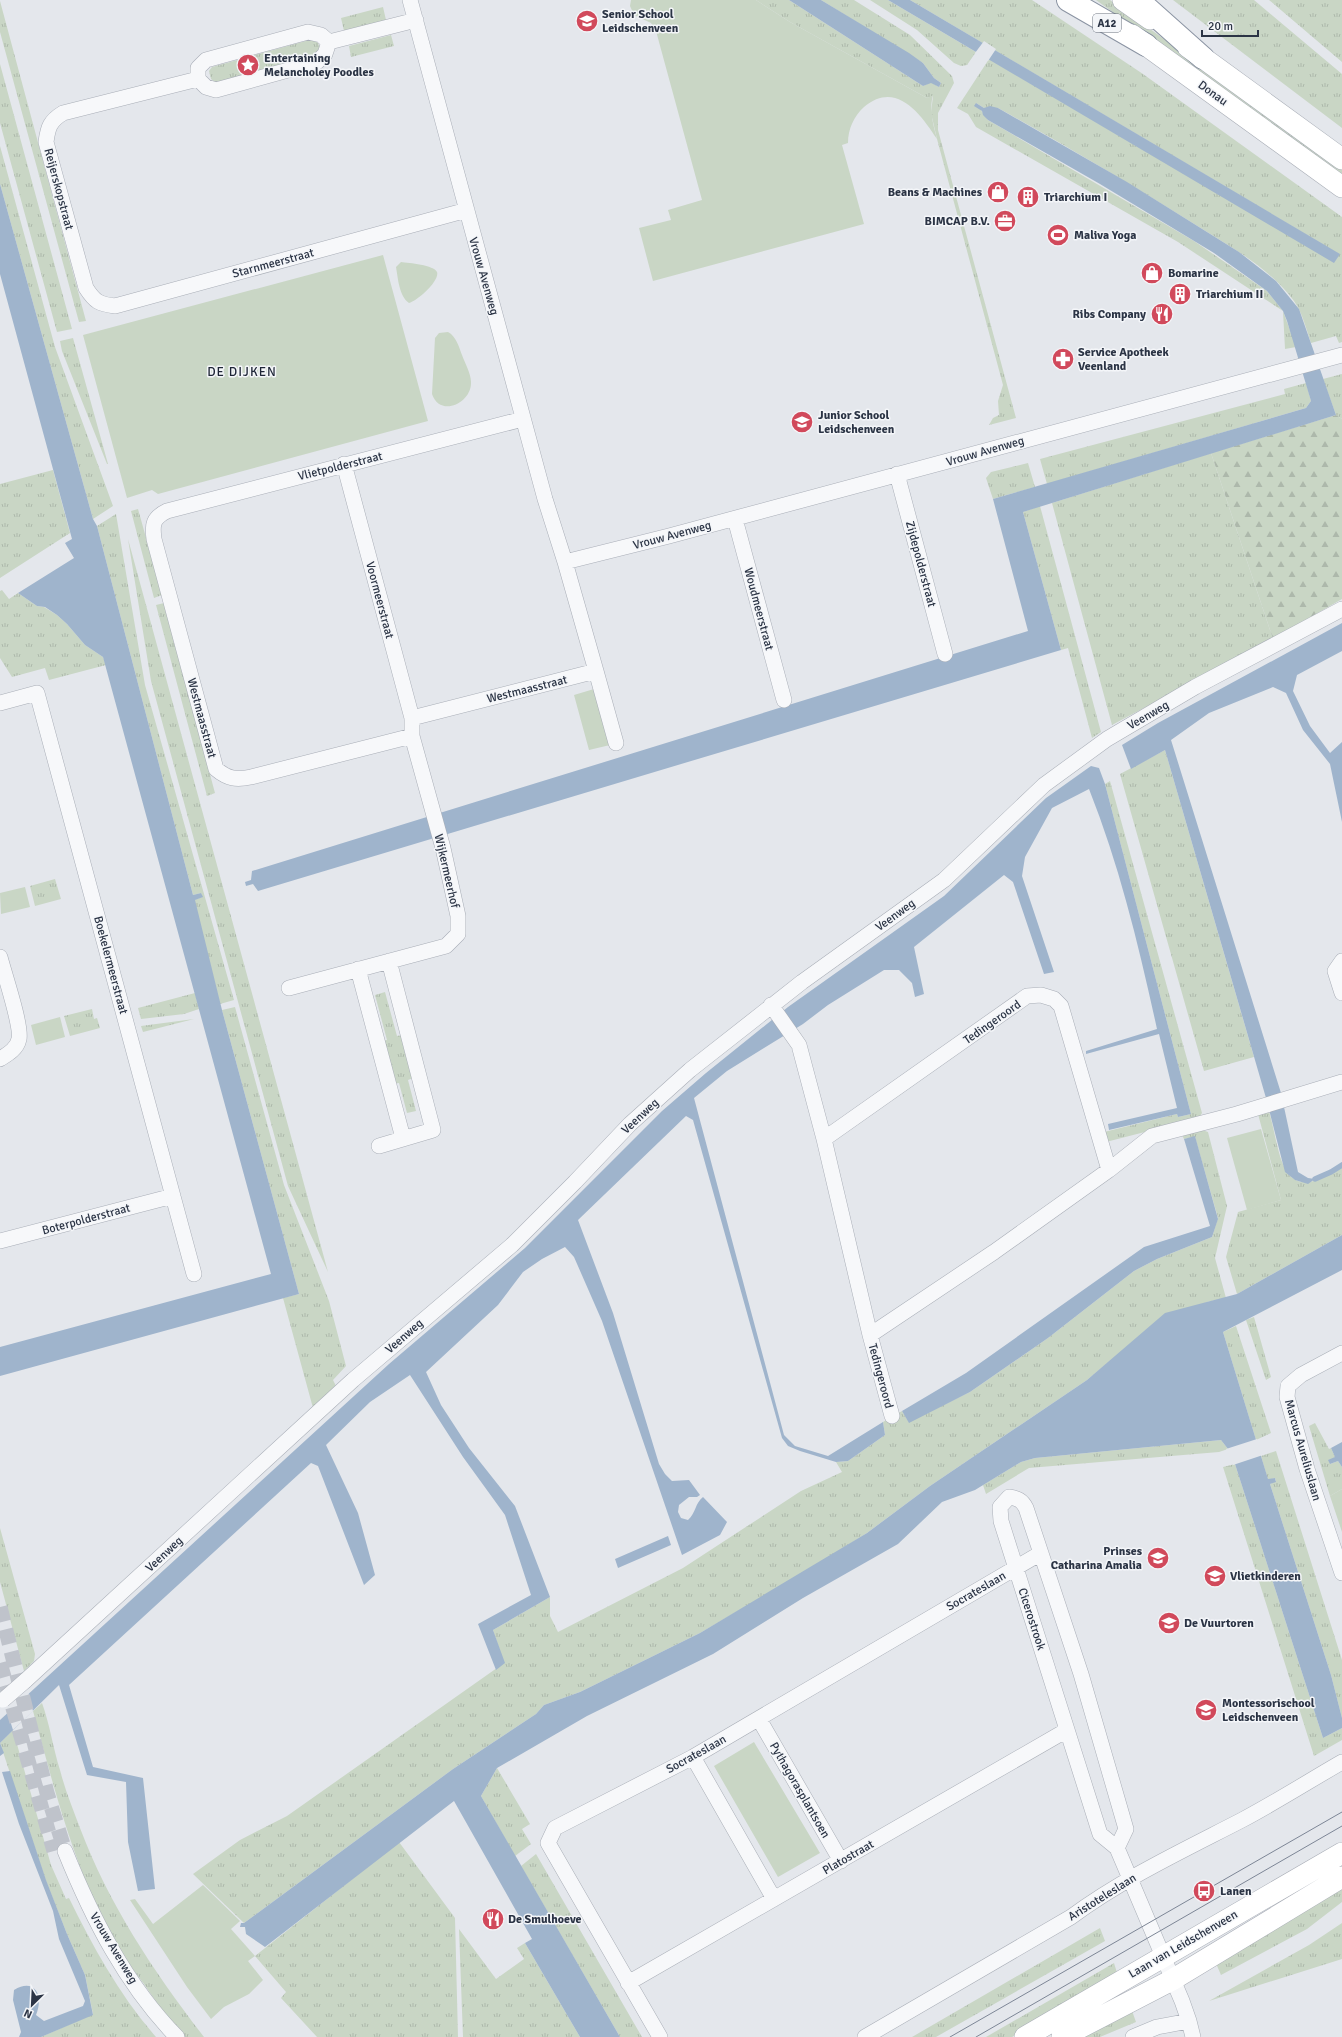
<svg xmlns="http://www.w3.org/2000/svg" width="1342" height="2037" font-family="Signika,sans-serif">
  <defs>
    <pattern id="grass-tufts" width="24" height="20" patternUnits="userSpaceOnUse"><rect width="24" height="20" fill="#c9d6c5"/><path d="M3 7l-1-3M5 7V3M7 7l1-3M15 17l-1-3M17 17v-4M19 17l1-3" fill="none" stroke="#adb8ab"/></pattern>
    <pattern id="forest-firs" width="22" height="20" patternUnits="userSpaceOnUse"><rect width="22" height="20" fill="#c9d6c5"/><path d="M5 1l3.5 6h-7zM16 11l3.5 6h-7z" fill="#adb8ab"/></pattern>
  </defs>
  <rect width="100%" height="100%" fill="#e4e7ec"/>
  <path fill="url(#grass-tufts)" d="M756,0h33l134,86 8,-4 8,5 2,-4 -7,-5 -11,-15 -102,-63h33l56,35 42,41 2,7 -16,30v17l78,288 -27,7 4,-7 6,-3 -1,-14 5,-16 -66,-246 -6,-26 2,-17 -6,2 -137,-76z
    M870,0h18l88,52 -9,13 -6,1 -7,-3 -37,-33z
    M910,0h122l111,74 199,143v125l-3,1 -3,-7 -25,7c-5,-14 -8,-29 -17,-42 -26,-35 -67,-56 -103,-79 -64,-40 -128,-78 -193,-114h-14l-8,-5 12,17 206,121 73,50 16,20 13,36 -11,2 -2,-38 -105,-69 -202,-115 -8,-13 -11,-6 32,-49 345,203 5,-8z
    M1096,0h14l232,168v11z
    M1173,0h81l88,74v54z
    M1269,0h73v62z
    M0,1l86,320 -7,1 -79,-290z
    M383,7l3,13 -42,11 -3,-13z
    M391,35l3,11 -43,11 -2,-11z
    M313,39l5,4 2,5 -4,6 -100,29 -5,-4 -2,-8 3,-4z
    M0,64l72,265 -15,3 -57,-209z
    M0,146l55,201 58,159 -20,13 -93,-335z
    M73,338l35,126h-1l-45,-113 -2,-10z
    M1342,374v45l-6,-4 -13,-36z
    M1306,383l5,18 -5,7 -259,76 -7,-25 245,-65 -1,-5z
    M1211,453l62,186 -161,86 -60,-222z
    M1028,463l7,24 -42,12 -7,-21 5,-6z
    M53,470l17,63 -70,45v-94z
    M1040,506l61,226 -9,6 -24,-90 -7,2 -38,-138z
    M138,509l24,86 -8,3 -23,-87z
    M116,514l29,171 89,315 -14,4 -26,-104 8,-3 -1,-4 -8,2 -96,-369z
    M128,539l200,733 -40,-86 -137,-505z
    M2,590l7,9 9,-6 19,13 7,1 13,8 10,9 18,21 18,12 3,8 -57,15 -4,-12 -33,9 -12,-19v-67z
    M164,603l51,190 -8,3 -51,-191z
    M1165,750l89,307 -50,14 -84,-297z
    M1110,781l92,332 -3,5 -93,24 -2,-10 73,-18 1,3 13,-3 -86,-330z
    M55,879l6,20 -26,7 -5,-20z
    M385,992l12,44 5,-1 11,43 -5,2 8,31 -9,2 -8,-30 -6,1 -11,-43 5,-1 -12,-45z
    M195,993l4,16 -15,5 -43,5 -3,-11z
    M235,1007l49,178 45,116 17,65 -13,14 3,6 -23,22 -30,-110 16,-4 -77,-284z
    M92,1009l2,10 3,-1 3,10 -30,8 -6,-20z
    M194,1019l-51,13 -2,-6z
    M1269,1111c13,47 11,97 73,56v68l-105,59 -11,-37 12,-45 43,-12 -23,-86z
    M1202,1130l6,2 19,74 -12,52 11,40 -19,4 -91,54 -29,24 -157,106 -63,47 -69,43 -98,57 -120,59 -36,13 -8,9 -83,55 -209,154 -51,-49 47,-34 47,-24 217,-153 -11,-33 57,-33v19l8,16 125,-64 118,-77 41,-19 -6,-10 12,-1 37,-26 -2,-13 19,-11 7,11 61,-30 78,-54 86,-67 23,-12 55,-22 6,-19 -23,-81 -11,2 -2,-4z
    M1254,1317l17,60 -5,3 -20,-60z
    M1236,1326l35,107 -15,7 -33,-108z
    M1315,1423l14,26 2,-1 4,9 -5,7 8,-3 4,6v22l-12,7 -21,-70z
    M1221,1440l7,9 -9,3 -190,16 -43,26 -3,-9 38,-23 14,-4z
    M1276,1451l66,209v58l-11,-43 -61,-191 6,-3 -1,-3 -7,2 -7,-24z
    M1235,1464l88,274 19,-10v12l-28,16 -91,-289z
    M0,1528l35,126 -1,7 -10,10 -24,-89z
    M42,1703c8,22 11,45 18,67 5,20 13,39 20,58 29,77 74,144 124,209h-20c-15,-16 -27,-34 -40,-53 -16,-21 -33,-44 -44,-69 -30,-65 -48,-134 -67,-204z
    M13,1730l38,135 15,34 3,-1c24,49 51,98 87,139h-115l52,-23 -8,-39 -18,-41 -21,-53 -46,-138z
    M497,1768l33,56 -8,5 9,15 -16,12 -34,-60z
    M399,1842l56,76 3,119h-141l-36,-39 5,-6 -31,-36z
    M536,1854l106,183h-22l-99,-171z
    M1342,1884v18l-35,27 -86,46 -6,-14z
    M1342,1923v36l-133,42 100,-56z
    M1100,1928l5,13 -169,96h-24z
    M459,1929l37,50 28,-20 -7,-11 8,-5 55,94h-117z
    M1114,1963l4,13 -106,61h-26z
    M1131,2008l5,14 -36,15h-26z"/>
  <path fill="url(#forest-firs)" d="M1336,415l6,4v180l-69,40 -62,-186z"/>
  <path fill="#c9d6c5" d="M631,0h125l34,22 137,76 6,-3c-4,15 0,29 4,44 -17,-26 -41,-59 -73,-32 -10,9 -16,22 -16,36l-6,2 22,79 -211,57 -14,-53 32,-8 -3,-10 34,-10 -46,-169 -5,-8 -17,-8 -4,-9z
    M383,255l45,166 -270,73 -6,-4 -25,8 -44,-163z
    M401,262c8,1 33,3 36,10 3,9 -20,29 -28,31 -10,-7 -11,-25 -13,-36z
    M448,332c8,4 11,15 14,23 3,8 9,19 9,27 1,21 -31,36 -39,12l3,-56 4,-5z
    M594,689l16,56 -21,5 -15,-55z
    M25,887l5,20 -29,7 -1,-21z
    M60,1017l5,20 -29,8 -5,-20z
    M1261,1129l20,71 -34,10 -20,-72z
    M1342,1489v43l-12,-36z
    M754,1742l66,111 -42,24 -64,-111z
    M203,1885l37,36 -9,8 24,27 -7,5 15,19 -14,14 -25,13 -13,12 -24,-32 -57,-87 5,-1 18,25z"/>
  <path fill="#9fb4cc" d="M789,0h32l88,53 14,10 11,15 7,5 -2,4 -8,-4 -8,3z
    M888,0h22l430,254 -6,9z
    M976,103l8,5 6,-2 8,2 129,74 112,70 37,29 23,28 37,106 -313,97 38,138 -803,241 -5,-7 -7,2 -1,-4 6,-2 1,-9 776,-240 -35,-132 313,-91 5,-7 -24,-80 -4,-10 -16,-20 -53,-38 -114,-69 -112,-64 -5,-5 -1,-4 -8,-5z
    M0,184l93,335 4,7 96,369 8,-2 2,4 -8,3 27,110 77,284 -299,82v-29l271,-73 -168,-617 -18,-12 -18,-21 -10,-9 -12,-8 -8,-1 -19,-13 56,-35 -9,-15 7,-4 -72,-265z
    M1342,623v28l-45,24 -4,16 17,35 20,27 12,-11v80l-12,-58 -27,-34 -17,-37 -13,-6 -64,26 -38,27 110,353 17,79 10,6 7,1 -7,5 -13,-4 -10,-8 -19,-74 -101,-348 -34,19 -9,-24 36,-22z
    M1091,766l8,2 6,16 86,330 -13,3 -1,-3 -68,16 -1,-6 69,-16 -18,-74 -73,20v-3l71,-22c-18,-82 -37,-162 -68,-240l-37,19 -27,49 -3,19 32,96 -10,2 -31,-92 -9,-7 -90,72 10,47 -9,3 -3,-14 -13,-13h-15l-56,35 -25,19 -76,47 -33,27 90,337 11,11 33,10 55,-34 2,13 -37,26 -12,1 -36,-11 -12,-5 -6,-8 -89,-318 -7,-4 -108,104 35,93 46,151 6,10 7,7 17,-1 11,15 -3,2h-8l-10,8 -1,7 3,6 7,2c8,-7 7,-17 15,-23l24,25 -7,13 -38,20 -80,-234 -28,-64 -9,-10 -23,12 -19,13 -25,33 -72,67 15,33 28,43 46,58 35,91 -57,33 12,33 -9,7 -18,-46 53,-29 -26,-80 -42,-58 -53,-82 -40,27 -44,43 32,68 17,62 -11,10 -46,-119 -7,-3 -242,222 24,82 50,11 12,111 -17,2 -10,-49 -2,-60 -39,-7 -28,-90 -59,58 4,10 -4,3v-36l389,-356 136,-116 137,-137 44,-38 82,-66 156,-111 102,-98z
    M1195,1136l23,83 -6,18 -55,22 -23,12 -86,67 -78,54 -61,31 -7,-12 64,-38 178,-126 66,-21 -26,-87z
    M1342,1235v35l-119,62 45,147 7,-1 1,4 -6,2 61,191 11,43v10l-19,10 -88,-274 -7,-15 -7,-9 -186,18 -14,4 -46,28 -33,12 -44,42 -95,54 -90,56 -126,62 -90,52 -16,28 139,241h-40l-55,-94 7,-4 -78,-138 -189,146 -19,-13 -1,-7h-5l1,-4h3l209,-154 83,-55 8,-9 36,-13 120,-59 167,-100 63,-47 157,-106 78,-67 72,-19z
    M1342,1442v25l-4,-6 -8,3 -2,-4 7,-3 -4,-9z
    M668,1536l3,9 -53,23 -3,-9z
    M10,1771l36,109 21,54 18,41 8,40 -52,22h-22l2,-5 -8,-32 1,-10c21,-13 30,6 22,25l8,6 39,-15 2,-5 -26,-62 -6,-28 -34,-87 -17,-52z"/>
  <path fill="#e4e7ec" d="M984,41l12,8 -8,12 -13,-8z
    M1257,1439l6,16 -30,10 -7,-16z
    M28,1692l5,19 -20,19 -6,-19z"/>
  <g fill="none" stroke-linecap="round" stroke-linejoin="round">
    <path stroke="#9fb4cc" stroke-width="5.5" d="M1315,1179l16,-7 11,-7"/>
    <path stroke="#bfc3cb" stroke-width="15" stroke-dasharray="15 8" stroke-linecap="butt" d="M0,1607l47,186 18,58
      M0,1663l54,188"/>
    <g stroke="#a9aeb7" stroke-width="16">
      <path id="street" d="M410,0l135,499 20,63 31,109 -184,47
        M308,32l13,3 8,7 -4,12 -8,8 -101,28 -10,-3 -8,-8v-11l8,-8z
        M329,42l87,-22
        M198,79l-135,34c-13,8 -15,14 -17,29l40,146c9,14 13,16 29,18l352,-96
        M897,474l48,180
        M735,519l49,181
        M565,562l104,-26 673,-181
        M596,671l20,72
        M0,703l37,-10 157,581
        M412,736l-161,41c-15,3 -23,2 -35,-8l-62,-230c-2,-15 -1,-21 13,-28l356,-92
        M0,957c4,16 22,69 19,82 -2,10 -11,15 -19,20
        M1342,961l-7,10 7,22
        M358,969l45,169
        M289,988l157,-42 12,-12v-18l-15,-68 -31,-112v-18l-68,-254
        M1041,995l13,4 7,7 48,164 -115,82 -124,83 -46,-196 203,-143z
        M771,1005l28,40 25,94
        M379,1146l54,-16 -44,-169
        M1109,1170l43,-34 85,-22 105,-32
        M0,1241l173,-45
        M870,1335l22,81
        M1342,1353l-41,22 -13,11 -1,11 20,72 35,104
        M25,1681l328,-301 159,-135 63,-63 55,-58 60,-54 112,-88 142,-102 100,-95 63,-46 88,-52 147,-78
        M759,1719l82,142
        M693,1757l81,142
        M1117,1848l9,-19 -45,-155 -55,-166c-4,-8 -9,-10 -17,-11l-9,10 1,14 99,313 17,14 65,153 7,20 4,16
        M65,1851c27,67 61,134 112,186
        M628,1983l439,-253
        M660,2037l-112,-194 7,-15 138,-71 348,-204
        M865,2037l206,-120c53,-39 113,-67 171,-97 34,-18 67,-39 100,-58
        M1133,2037l24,-10 32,-6"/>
    </g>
    <g stroke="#a9aeb7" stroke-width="22">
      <path id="secondary" d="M1123,0l27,19
        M1132,35l210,152
        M1188,47l154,112
        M1025,2037l317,-184
        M1062,2037l110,-57 170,-103"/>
    </g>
    <g stroke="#8b94a3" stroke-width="24">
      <path id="highway" d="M1068,0l78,45
        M1138,0l65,58"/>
    </g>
    <use href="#street" stroke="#f7f8fa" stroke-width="15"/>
    <use href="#secondary" stroke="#fff" stroke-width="21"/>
    <use href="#highway" stroke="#fff" stroke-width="22"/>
    <path stroke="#7d8696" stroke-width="1" d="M950,2037l392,-225
      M976,2037l366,-211"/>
    <g stroke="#a9aeb7" stroke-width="16" stroke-linecap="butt">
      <path id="street-bridge" d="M3,1700l22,-19"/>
    </g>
    <use href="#street-bridge" stroke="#f7f8fa" stroke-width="15"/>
  </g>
  <defs>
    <g id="school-disc" transform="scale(1.15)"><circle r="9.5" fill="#d1495b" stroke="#f4f6f9"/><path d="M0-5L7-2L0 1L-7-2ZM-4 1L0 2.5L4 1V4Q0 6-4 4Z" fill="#fff"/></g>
    <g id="sight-disc" transform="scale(1.15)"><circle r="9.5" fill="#d1495b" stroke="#f4f6f9"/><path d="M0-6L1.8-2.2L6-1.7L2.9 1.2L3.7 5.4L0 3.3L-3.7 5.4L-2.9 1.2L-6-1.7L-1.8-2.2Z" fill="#fff"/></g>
    <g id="shop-disc" transform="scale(1.15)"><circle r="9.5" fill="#d1495b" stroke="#f4f6f9"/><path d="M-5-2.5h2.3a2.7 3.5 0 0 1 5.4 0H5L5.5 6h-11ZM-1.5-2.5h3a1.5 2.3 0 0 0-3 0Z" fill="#fff"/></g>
    <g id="building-disc" transform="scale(1.15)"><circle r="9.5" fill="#d1495b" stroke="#f4f6f9"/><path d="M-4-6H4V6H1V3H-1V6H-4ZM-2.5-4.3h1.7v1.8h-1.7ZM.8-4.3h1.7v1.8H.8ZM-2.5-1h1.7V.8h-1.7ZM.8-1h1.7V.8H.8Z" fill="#fff"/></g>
    <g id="office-disc" transform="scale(1.15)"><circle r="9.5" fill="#d1495b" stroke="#f4f6f9"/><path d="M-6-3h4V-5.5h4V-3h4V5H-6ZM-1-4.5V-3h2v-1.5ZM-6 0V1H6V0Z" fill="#fff"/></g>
    <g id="stadium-disc" transform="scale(1.15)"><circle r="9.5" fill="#d1495b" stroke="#f4f6f9"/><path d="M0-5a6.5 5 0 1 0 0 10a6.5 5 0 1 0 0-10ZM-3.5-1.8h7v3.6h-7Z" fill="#fff"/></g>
    <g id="restaurant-disc" transform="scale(1.15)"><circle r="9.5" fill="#d1495b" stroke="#f4f6f9"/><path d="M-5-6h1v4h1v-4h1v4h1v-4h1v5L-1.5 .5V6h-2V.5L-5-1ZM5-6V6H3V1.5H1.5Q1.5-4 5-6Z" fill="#fff"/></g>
    <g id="pharmacy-disc" transform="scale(1.15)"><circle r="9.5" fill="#d1495b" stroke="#f4f6f9"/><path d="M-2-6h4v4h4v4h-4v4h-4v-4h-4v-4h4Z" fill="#fff"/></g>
    <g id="bus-disc" transform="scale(1.15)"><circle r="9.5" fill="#d1495b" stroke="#f4f6f9"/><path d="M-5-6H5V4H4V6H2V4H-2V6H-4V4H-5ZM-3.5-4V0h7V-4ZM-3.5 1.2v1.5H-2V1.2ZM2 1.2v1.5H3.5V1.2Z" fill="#fff"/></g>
  </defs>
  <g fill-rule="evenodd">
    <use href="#school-disc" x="587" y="21"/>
    <use href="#sight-disc" x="248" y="65"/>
    <use href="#shop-disc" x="998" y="192"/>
    <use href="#building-disc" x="1028" y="197"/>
    <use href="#office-disc" x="1005" y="221"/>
    <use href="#stadium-disc" x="1058" y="235"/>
    <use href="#shop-disc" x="1152" y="273"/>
    <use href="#building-disc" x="1180" y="294"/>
    <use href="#restaurant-disc" x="1162" y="314"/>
    <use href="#pharmacy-disc" x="1063" y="359"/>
    <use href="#school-disc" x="802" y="422"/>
    <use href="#school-disc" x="1158" y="1558"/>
    <use href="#school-disc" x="1215" y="1576"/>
    <use href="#school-disc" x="1169" y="1623"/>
    <use href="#school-disc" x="1206" y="1710"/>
    <use href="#bus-disc" x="1204" y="1891"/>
    <use href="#restaurant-disc" x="493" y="1919"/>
  </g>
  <g text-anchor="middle" stroke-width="3" stroke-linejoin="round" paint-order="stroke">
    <rect fill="#f4f6f9" stroke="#676e7b" stroke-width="1" x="1093" y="14" width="28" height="18" rx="3"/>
    <g font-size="11" font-weight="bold" fill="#2b3445">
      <text x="1107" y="27">A12</text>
    </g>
    <g font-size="12" font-weight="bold" fill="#2b3445" stroke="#f4f6f9" text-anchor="start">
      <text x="602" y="18">Senior School<tspan x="602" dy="14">Leidschenveen</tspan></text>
      <text x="264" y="62">Entertaining<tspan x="264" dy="14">Melancholey Poodles</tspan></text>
      <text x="982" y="196" text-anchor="end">Beans &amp; Machines</text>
      <text x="1044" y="201">Triarchium I</text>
      <text x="990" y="225" text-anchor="end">BIMCAP B.V.</text>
      <text x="1074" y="239">Maliva Yoga</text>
      <text x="1168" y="277">Bomarine</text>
      <text x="1196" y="298">Triarchium II</text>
      <text x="1146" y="318" text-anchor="end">Ribs Company</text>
      <text x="1078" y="356">Service Apotheek<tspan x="1078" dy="14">Veenland</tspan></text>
      <text x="818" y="419">Junior School<tspan x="818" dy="14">Leidschenveen</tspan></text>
      <text x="1142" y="1555" text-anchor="end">Prinses<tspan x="1142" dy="14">Catharina Amalia</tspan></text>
      <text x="1230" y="1580">Vlietkinderen</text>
      <text x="1184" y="1627">De Vuurtoren</text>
      <text x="1222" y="1707">Montessorischool<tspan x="1222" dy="14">Leidschenveen</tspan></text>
      <text x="1220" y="1895">Lanen</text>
      <text x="508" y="1923">De Smulhoeve</text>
    </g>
    <g font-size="12" fill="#2b3445" stroke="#f4f6f9">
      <text transform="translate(1213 93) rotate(36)" y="4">Donau</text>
      <text transform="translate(59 189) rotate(75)" y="4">Reijerskopstraat</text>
      <text transform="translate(273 263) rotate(-15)" y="4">Starnmeerstraat</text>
      <text transform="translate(484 276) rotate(74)" y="4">Vrouw Avenweg</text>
      <text transform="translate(985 451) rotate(-16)" y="4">Vrouw Avenweg</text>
      <text transform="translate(340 466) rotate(-14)" y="4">Vlietpolderstraat</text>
      <text transform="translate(672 535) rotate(-15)" y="4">Vrouw Avenweg</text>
      <text transform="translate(921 564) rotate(75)" y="4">Zijdepolderstraat</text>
      <text transform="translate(380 600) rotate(75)" y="4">Voormeerstraat</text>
      <text transform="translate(759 609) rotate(75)" y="4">Woudmeerstraat</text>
      <text transform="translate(527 689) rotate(-14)" y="4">Westmaasstraat</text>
      <text transform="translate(1148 715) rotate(-30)" y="4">Veenweg</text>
      <text transform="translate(202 718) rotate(75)" y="4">Westmaasstraat</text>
      <text transform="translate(447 871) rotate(77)" y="4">Wijkermeerhof</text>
      <text transform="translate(895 915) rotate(-36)" y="4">Veenweg</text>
      <text transform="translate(111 965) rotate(75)" y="4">Boekelermeerstraat</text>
      <text transform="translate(992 1022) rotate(-35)" y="4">Tedingeroord</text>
      <text transform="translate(640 1116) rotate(-43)" y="4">Veenweg</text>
      <text transform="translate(86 1219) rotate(-15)" y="4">Boterpolderstraat</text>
      <text transform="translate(404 1336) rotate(-41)" y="4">Veenweg</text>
      <text transform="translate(881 1376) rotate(75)" y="4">Tedingeroord</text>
      <text transform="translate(1303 1450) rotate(74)" y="4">Marcus Aureliuslaan</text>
      <text transform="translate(164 1554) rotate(-43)" y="4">Veenweg</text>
      <text transform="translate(976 1591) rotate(-30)" y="4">Socrateslaan</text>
      <text transform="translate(1032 1619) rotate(72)" y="4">Cicerostrook</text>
      <text transform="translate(696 1754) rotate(-29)" y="4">Socrateslaan</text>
      <text transform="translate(800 1790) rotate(60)" y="4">Pythagorasplantsoen</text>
      <text transform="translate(848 1857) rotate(-30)" y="4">Platostraat</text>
      <text transform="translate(1102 1897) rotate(-32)" y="4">Aristoteleslaan</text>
      <text transform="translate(1183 1944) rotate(-30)" y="4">Laan van Leidschenveen</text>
      <text transform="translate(114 1948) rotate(59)" y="4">Vrouw Avenweg</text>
    </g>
    <g font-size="13" letter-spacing="1" fill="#1d2536" stroke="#f4f6f9">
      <text x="242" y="376">DE DIJKEN</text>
    </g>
  </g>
  <g transform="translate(32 2005) rotate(204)" stroke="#f4f6f9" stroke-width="3" paint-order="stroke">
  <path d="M0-3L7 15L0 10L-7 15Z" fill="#2b3445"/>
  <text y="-6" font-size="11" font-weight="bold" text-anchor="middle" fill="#2b3445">N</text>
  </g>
  <path d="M1202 30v6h56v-6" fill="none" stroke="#2b3445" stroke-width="2"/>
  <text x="1208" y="30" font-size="12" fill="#2b3445" stroke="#f4f6f9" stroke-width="3" paint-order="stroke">20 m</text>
</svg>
